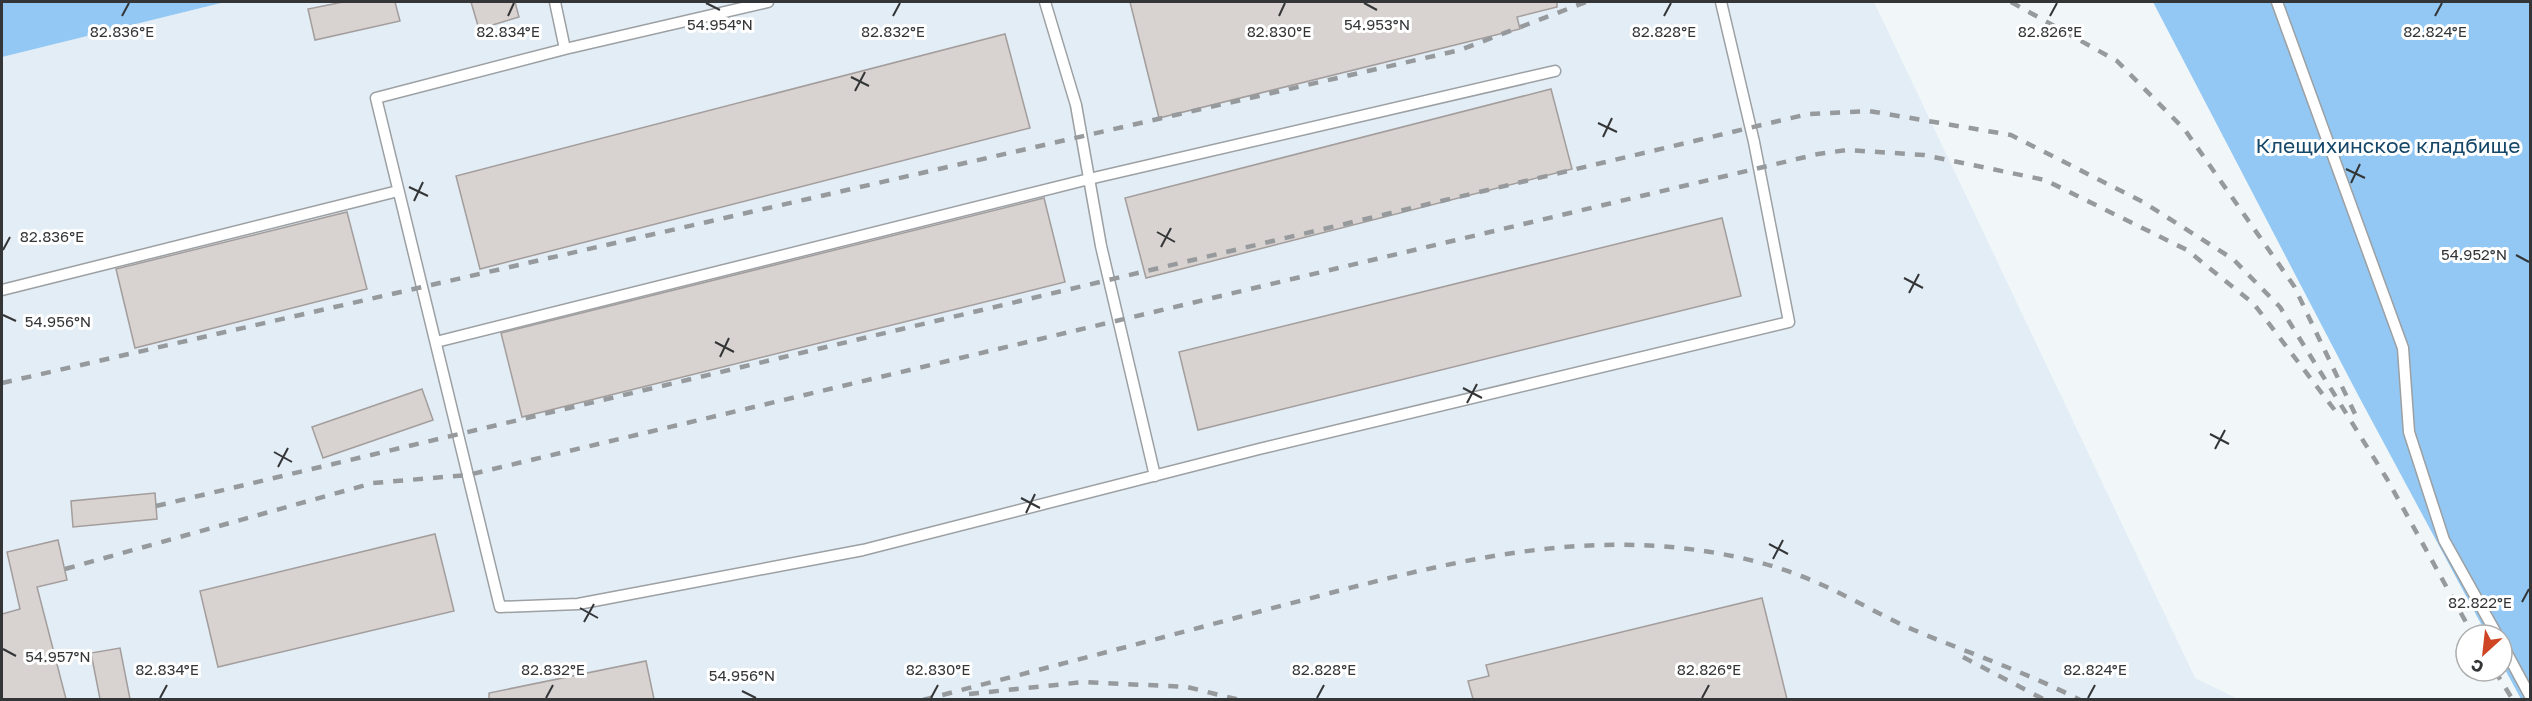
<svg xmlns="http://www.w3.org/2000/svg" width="2532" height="701" font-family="'Golos Text',sans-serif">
  <rect width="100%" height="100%" fill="#f1f6f9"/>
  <path fill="#e2edf6" d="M225,2h1649l321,676 43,21h-2236v-642z"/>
  <path fill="#92c8f3" d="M2,2h223l-223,55z
    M2153,2h377v697h-9l-19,-35v-29h-15l-130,-242z"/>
  <path fill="#d8d3d1" stroke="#a39d9c" stroke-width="1.5" d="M343,2h52l5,19 -85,19 -7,-31z
    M471,2h44l4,15 -40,12z
    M1130,2h427v5l-40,10 3,12 -361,89z
    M1005,34l25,94 -550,141 -24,-93z
    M1551,89l21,80 -426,109 -21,-80z
    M1044,198l21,84 -543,135 -21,-84z
    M347,212l20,77 -232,59 -19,-79z
    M1722,218l19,78 -543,134 -19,-78z
    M422,389l11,31 -110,38 -11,-31z
    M155,493l2,26 -84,8 -2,-26z
    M435,534l19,77 -236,56 -18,-76z
    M58,540l9,40 -30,7 29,112h-64v-85l18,-5 -13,-57z
    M1762,598l25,101h-314l-5,-18 21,-5 -3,-11z
    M120,648l10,51h-30l-9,-46z
    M646,661l8,38h-165v-6z"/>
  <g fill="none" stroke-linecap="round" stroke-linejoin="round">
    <g stroke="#9ca0a3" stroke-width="13">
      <path id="lane" d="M555,2l10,47 -189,49 124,509 78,-3 285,-54 396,-101 530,-127 -35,-180 -33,-140
        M1045,2l31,103 25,141 54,230
        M2277,2l126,346 6,84 35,108 53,95
        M565,49l203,-47
        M2,290l396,-99
        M436,342l653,-163 466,-108
        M2502,644l28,52"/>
    </g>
    <use href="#lane" stroke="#fff" stroke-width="10"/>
    <path stroke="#979a9c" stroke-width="4.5" stroke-dasharray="10 10" stroke-linecap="butt" d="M2011,2l106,59 68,69 109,156 63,132
      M2,383l1458,-333 126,-48
      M156,506l1652,-392 61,-3 142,24 132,67 90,57 47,48 107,172 86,156
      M65,569l308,-86 95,-8 1350,-321 29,-4 77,5 121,25 142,70 67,54 86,113
      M1963,657l82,43
      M2495,671l18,29
      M969,694l115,-12 103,5 53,13
      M923,700c115,-30 231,-60 346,-91 148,-38 293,-83 447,-56 36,6 71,16 104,31 30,13 58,30 87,43 58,25 117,44 173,73"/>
  </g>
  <path fill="none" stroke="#343537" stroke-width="2" d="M706,3l14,7M1364,3l13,7M122,16l7,-13M508,16l6,-13M893,16l7,-13M1279,16l6,-13M1664,16l7,-13M2050,16l7,-13M2435,16l7,-13M851,77l18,9M855,91l10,-19M1598,123l19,9M1603,137l9,-19M2346,169l19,9M2351,183l9,-19M409,187l19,9M414,201l9,-19M1157,232l18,10M1161,247l10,-19M3,250l7,-13M2516,255l13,7M1904,278l19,10M1909,293l10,-19M3,315l13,6M715,342l19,10M720,357l9,-19M1463,388l19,10M1467,403l10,-19M2210,434l19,10M2215,449l10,-19M274,452l18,10M278,467l10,-19M1021,498l19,10M1026,513l9,-19M1769,544l19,10M1773,559l10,-19M2522,602l7,-13M580,608l18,10M584,622l10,-18M3,649l13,7M742,691l14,7M160,698l7,-13M546,698l7,-13M931,698l7,-13M1317,698l7,-13M1702,698l7,-13M2088,698l7,-13"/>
  <g text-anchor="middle" stroke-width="6" stroke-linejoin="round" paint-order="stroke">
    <g font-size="21" fill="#154769" stroke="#fff">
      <text x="2388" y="153">Клещихинское кладбище</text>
    </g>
  </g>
  <g font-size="15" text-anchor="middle" fill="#343537" stroke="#fff" stroke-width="6" stroke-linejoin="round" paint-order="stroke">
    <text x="720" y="30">54.954°N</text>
    <text x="1377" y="30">54.953°N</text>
    <text x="122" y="37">82.836°E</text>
    <text x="508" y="37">82.834°E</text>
    <text x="893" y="37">82.832°E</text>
    <text x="1279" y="37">82.830°E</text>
    <text x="1664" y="37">82.828°E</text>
    <text x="2050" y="37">82.826°E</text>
    <text x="2435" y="37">82.824°E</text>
    <text x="52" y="242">82.836°E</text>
    <text x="2474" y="260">54.952°N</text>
    <text x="58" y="327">54.956°N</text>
    <text x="2480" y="608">82.822°E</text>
    <text x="58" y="662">54.957°N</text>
    <text x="167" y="675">82.834°E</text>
    <text x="553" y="675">82.832°E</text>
    <text x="938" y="675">82.830°E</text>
    <text x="1324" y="675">82.828°E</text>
    <text x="1709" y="675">82.826°E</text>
    <text x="2095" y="675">82.824°E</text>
    <text x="742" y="681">54.956°N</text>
  </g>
  <rect width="2532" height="701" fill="none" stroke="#343537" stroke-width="6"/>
  <g transform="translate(2484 653) rotate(207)"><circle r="28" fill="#ffffff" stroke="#aeaeaf" stroke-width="1.5"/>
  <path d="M0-4.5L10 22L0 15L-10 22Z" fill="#cf4524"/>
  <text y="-9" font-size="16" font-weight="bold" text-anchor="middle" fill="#343537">С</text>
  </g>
</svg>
